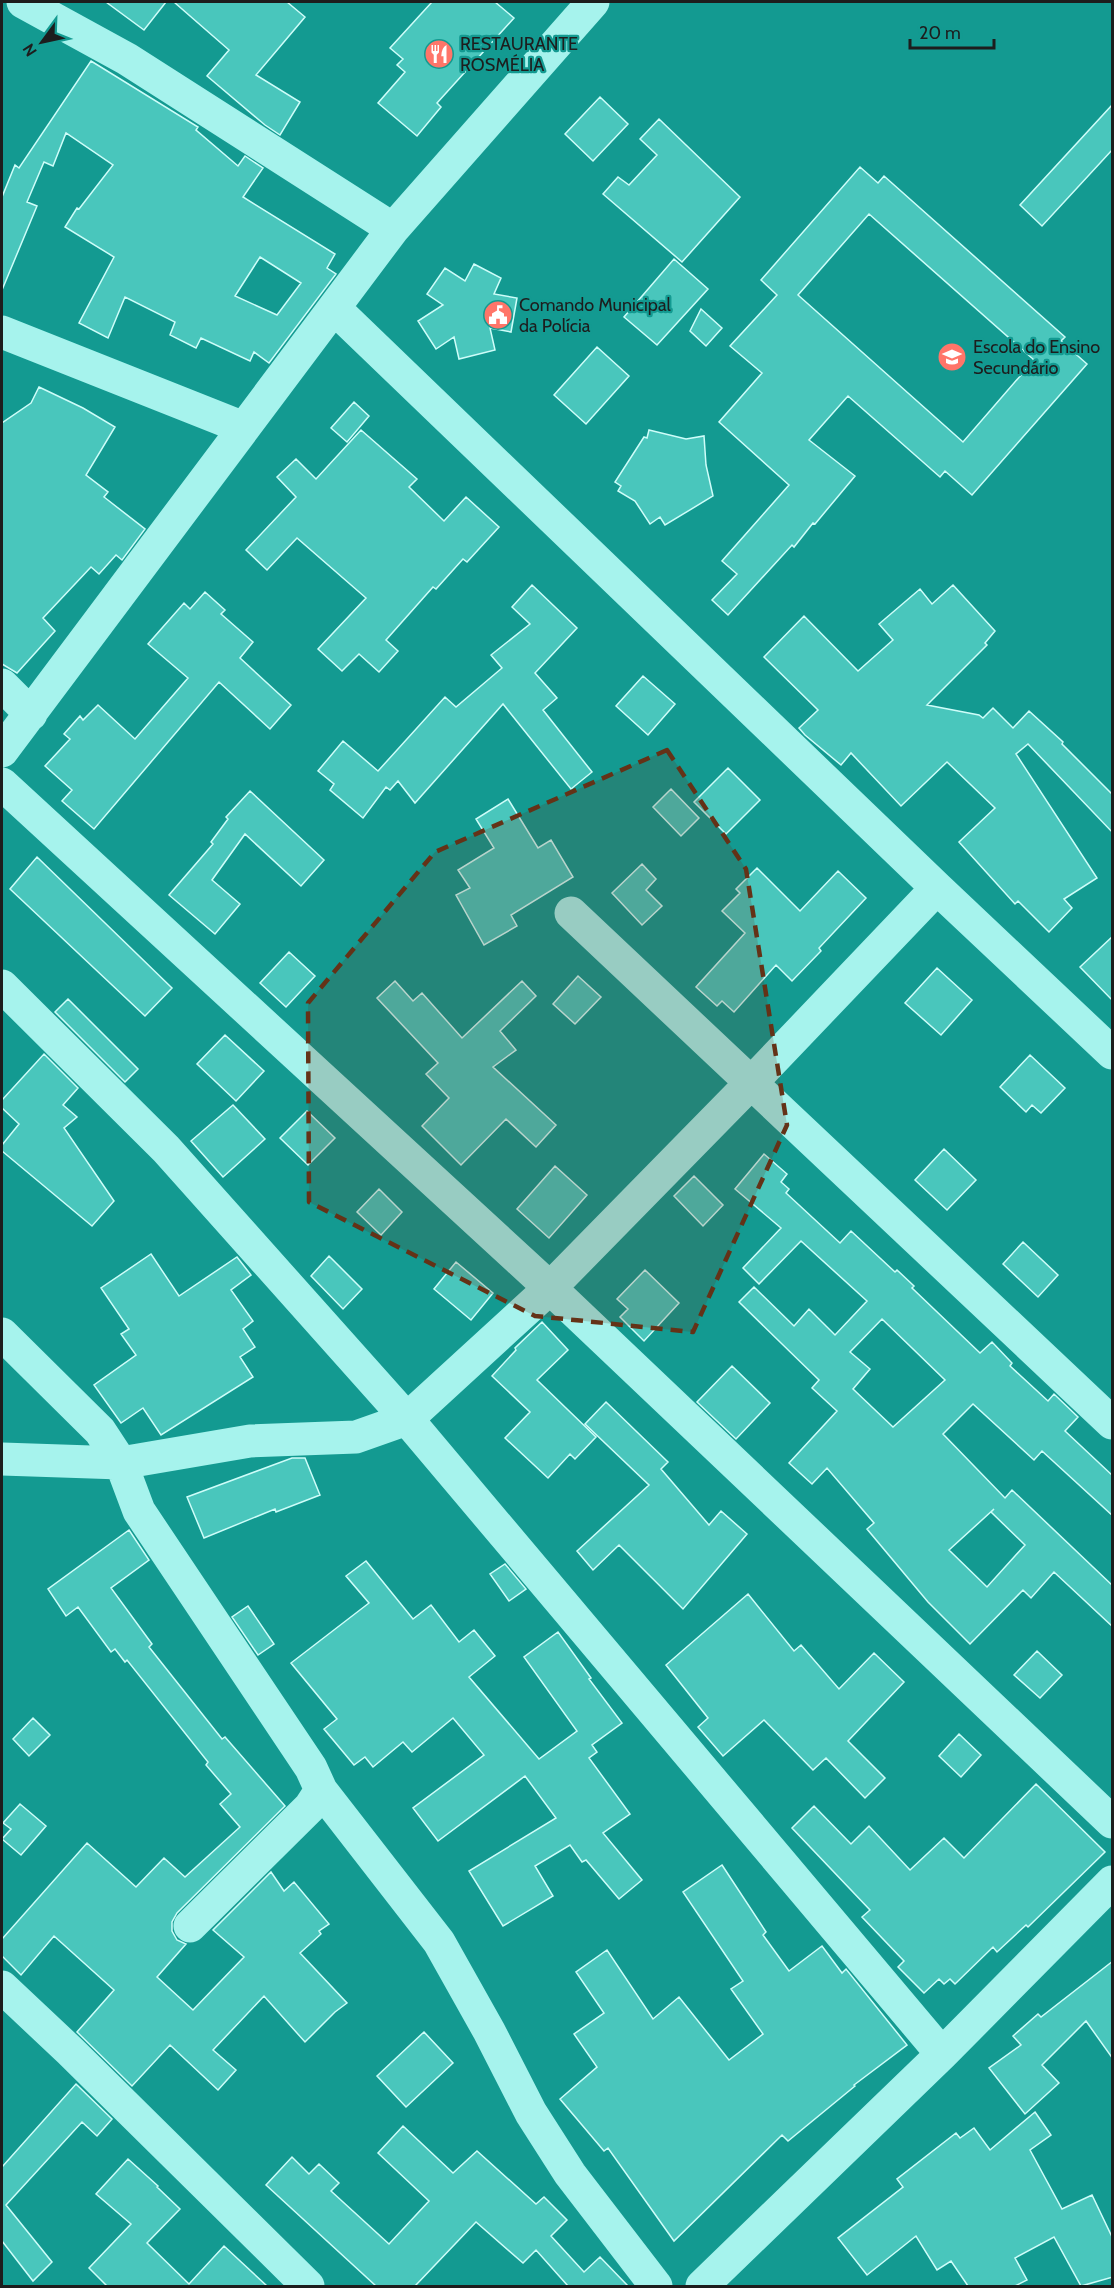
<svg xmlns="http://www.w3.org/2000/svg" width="1114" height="2288" font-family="Cabin,sans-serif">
  <rect width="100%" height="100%" fill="#139a91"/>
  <path fill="#49c6bc" stroke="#cefdf9" stroke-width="1.5" fill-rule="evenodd" d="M106,2h60l-22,28z
    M174,2h113l18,15 -49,58 44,27 -20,33 -15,-10 -58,-49 22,-26z
    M432,2h63l19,16 -77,85 4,4 -24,29 -39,-33 27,-31 -8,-7 6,-6 -13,-11z
    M91,61l107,66 -2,3 42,36 7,-10 18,12 -20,29 92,57 -8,14 9,6 -67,89 -15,-11 -4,9 -49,-23 -5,10 -26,-13 5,-13 -50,-25 -17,41 -29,-15 35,-66 -49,-30 12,-19 2,1 34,-44 -47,-32 -13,33 -9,-4 -17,40 10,4 -35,84v-93l13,-32 4,3zM260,257l41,26 -24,32 -42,-19z
    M600,97l28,27 -35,37 -28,-27z
    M1113,104v45l-71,77 -22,-21z
    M659,119l81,78 -58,65 -79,-68 15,-17 11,8 28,-30 -17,-16z
    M860,167l18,16 6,-7 181,161 -4,4 26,23 -115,131 -27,-24 -5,6 -92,-81 -39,44 46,36 -40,48 -2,-1 -19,24 -2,-2 -64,70 -16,-15 25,-26 -15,-13 67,-76 -70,-63 43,-49 -32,-27 47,-51 -16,-15zM869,214l165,146 -71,82 -165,-147z
    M674,259l34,30 -51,56 -33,-28z
    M474,264l27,14 -7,16 23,4 -6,34 -21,-4 5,22 -36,9 -5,-22 -18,12 -18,-28 25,-16 -16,-11 18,-26 20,13z
    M701,309l21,19 -16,18 -16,-15z
    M597,347l32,29 -43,48 -32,-29z
    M39,387l44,21 32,19 -29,48 22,17 -4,5 41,32 -23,31 -6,-5 -17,19 -8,-7 -48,51 12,13 -38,42 -15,-9v-241l29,-20z
    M354,402l15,14 -22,26 -16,-14z
    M361,430l56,49 -8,8 35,34 22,-24 33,30 -32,35 -4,-3 -27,30 -3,-2 -47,53 12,11 -19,21 -20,-18 -17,17 -24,-22 48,-51 -69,-60 -30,32 -21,-20 50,-53 -19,-20 19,-18 20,20z
    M649,430l37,9 18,-3 2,29 7,31 -48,29 -5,-8 -10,7 -15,-23 -17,-10 3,-5 -6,-4 29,-45 3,1z
    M532,585l45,43 -42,45 22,25 -14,12 49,62 -21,17 -68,-85 -88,99 -17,-22 -8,9 -4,-3 -23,31 -33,-28 4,-6 -16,-13 25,-30 35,30 67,-74 11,10 46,-39 -11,-13 39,-31 -18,-17z
    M953,585l42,46 -10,12 2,2 -60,60 52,10 4,3 10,-10 20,20 16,-17 34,31 -1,2 51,51v38l-85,-89 -12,10 81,124 -33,21 8,9 -23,24 -31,-31 -3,3 -56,-62 36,-34 -48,-46 -46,44 -50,-53 -10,12 -36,-30 -6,-7 19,-18 -54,-53 40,-41 54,55 35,-31 -14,-16 41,-35 12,15z
    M205,592l20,18 -4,4 32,28 -13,16 51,47 -21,24 -51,-47 -125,147 -32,-28 10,-11 -27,-24 25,-27 -6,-5 16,-18 3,4 15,-15 37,34 53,-61 -40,-34 36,-41 6,6z
    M643,676l32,28 -27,31 -32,-29z
    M728,768l32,32 -34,34 -32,-32z
    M671,789l28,29 -18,18 -28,-29z
    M250,791l74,69 -23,26 -56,-52 -33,46 28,24 -25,30 -46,-39 44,-51 -2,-2 17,-23 -2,-2z
    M508,799l30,49 13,-8 22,37 -62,38 6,11 -33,19 -28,-50 14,-7 -12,-18 36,-22 -18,-29z
    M37,857l135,131 -27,28 -135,-127z
    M642,864l14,15 -10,11 16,16 -20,19 -30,-32z
    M757,868l43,43 38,-40 28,27 -47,50 2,3 -29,30 -16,-16 -42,47 -12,-11 -5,5 -21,-19 49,-54 -23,-22 18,-18 -4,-4z
    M1113,936v65l-33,-34z
    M289,952l26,24 -29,31 -26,-24z
    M937,968l35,32 -31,35 -36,-32z
    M578,976l23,21 -26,27 -22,-20z
    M395,981l18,20 9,-8 40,45 60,-57 14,15 -36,35 16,19 -23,17 63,58 -20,22 -30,-28 -45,46 -39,-39 27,-28 -23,-24 12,-11 -61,-65z
    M68,999l70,70 -13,13 -70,-70z
    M225,1035l39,36 -28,30 -39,-37z
    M44,1054l34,34 -15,17 14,12 -13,11 50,73 -22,25 -90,-75v-6l17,-21 -17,-16v-8z
    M1030,1055l35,33 -24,25 -9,-8 -6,7 -26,-25z
    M233,1105l32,34 -42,38 -32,-36z
    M307,1111l28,27 -27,27 -28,-27z
    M944,1149l32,31 -29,30 -32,-30z
    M764,1154l23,20 -6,8 8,7 -3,4 54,50 11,-12 44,41 2,-2 17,16 -2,2 68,65 12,-11 20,21 -2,3 38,35 6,-7 24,23 -13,14 48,45v40l-71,-65 -8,9 -61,-56 -30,30 62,64 7,-8 101,96v41l-59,-55 -23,26 -8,-8 -53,54 -42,-42 -61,-73 7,-6 -47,-55 -15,16 -23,-21 48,-52 -25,-23 7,-8 -80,-78 15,-15 40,39 15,-17 26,26 32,-34 -66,-60 -42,43 -16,-16 38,-40 -46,-39zM882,1319l63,61 -52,47 -40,-38 17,-20 -20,-17zM994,1509l-3,3 34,33 -38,42 -38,-37z
    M555,1166l32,29 -38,43 -32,-29z
    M694,1176l29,29 -20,21 -29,-30z
    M379,1189l23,23 -21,23 -24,-23z
    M1023,1242l35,33 -20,22 -35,-33z
    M151,1254l28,42 58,-39 14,18 -20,15 22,31 -10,8 12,18 -15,10 13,20 -92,58 -18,-27 -22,15 -27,-38 42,-30 -15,-21 8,-5 -28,-41z
    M329,1256l33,33 -19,20 -32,-33z
    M456,1262l37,31 -22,27 -37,-31z
    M645,1270l34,33 -35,38 -24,-24 8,-8 -11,-10z
    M542,1322l26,28 -31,30 59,57 -21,22 -5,-5 -22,24 -43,-40 25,-26 -38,-36 24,-26 -1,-2z
    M732,1366l38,37 -34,36 -39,-37z
    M606,1402l62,60 -7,7 48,56 12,-14 26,23 -64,75 -64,-64 -26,25 -16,-19 72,-66 -64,-61z
    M292,1458h13l15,37 -44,17 -1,-3 -71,29 -17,-41z
    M129,1530l20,30 -38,28 41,56 -3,3 73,92 3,-2 60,69 -108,107 -5,9v9l5,9 9,4 -29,33 36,33 51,-53 -31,-27 58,-58 13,19 10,-9 35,42 -10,7 2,3 -21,19 47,50 -12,9 -30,30 -41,-46 -51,54 23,20 -18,20 -48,-45 -38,41 -55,-54 37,-42 -60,-54 -33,39 -19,-19v-17l85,-96 49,44 28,-29 21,19 55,-50 -20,-23 11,-10 -25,-29 2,-3 -81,-102 -2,2 -10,-13 -4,3 -33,-45 -12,9 -18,-27z
    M366,1561l47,58 18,-14 28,37 15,-12 21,26 -26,21 70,82 38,-28 -53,-74 34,-25 33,46 -2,1 33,44 -30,22 5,7 -8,6 41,56 -27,19 39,47 -23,19 -33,-39 -4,2 -12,-17 -35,21 18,30 -50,30 -34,-55 87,-53 -31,-42 -87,65 -25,-33 71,-53 -31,-37 -41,34 -9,-10 -30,25 -8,-10 -11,8 -30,-36 13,-10 -46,-56 78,-60 -23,-27z
    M505,1564l21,25 -17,12 -19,-27z
    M748,1594l46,57 7,-6 38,44 35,-36 30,29 -56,59 37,37 -20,20 -39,-40 -13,12 -49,-50 -41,36 -25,-29 10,-9 -42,-53z
    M248,1606l26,38 -16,11 -26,-38z
    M1037,1651l25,24 -22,23 -26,-23z
    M33,1718l17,17 -21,21 -16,-17z
    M959,1734l22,21 -20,22 -22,-21z
    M1036,1784l69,68 -77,75 -2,-2 -29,27 -4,-5 -38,37 -5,-5 -6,5 -5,-5 -15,14 -26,-26 6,-6 -42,-44 8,-7 -78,-82 22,-22 37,38 18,-18 41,44 34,-32 20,20z
    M20,1804l26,22 -25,29 -19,-16 9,-10 -8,-6z
    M722,1865l44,67 -3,3 26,36 33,-25 20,27 4,-4 61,76 -53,40 1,1 -67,55 -6,-6 -108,106 -66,-93 -4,3 -44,-52 37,-32 -23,-33 30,-21 -28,-41 31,-22 46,69 26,-22 50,63 34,-26 -32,-45 12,-8 -60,-89z
    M1113,1961v98l-27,-38 -44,44 17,18 -34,31 -36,-46 32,-23 -8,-9 25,-22 3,3z
    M424,2032l29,31 -47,44 -29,-31z
    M76,2084l36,35 -15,17 -15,-14 -76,83 46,57 -19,19 -31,-40v-74z
    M1035,2112l16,23 -21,15 32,59 30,-14 21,44v38l-32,9 -27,-49 -39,21 12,22 -12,6h-47l-17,-25 -14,9 -21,-34 -49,39 -29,-37 65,-51 -6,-8 59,-46 4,5 14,-10 16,22z
    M403,2126l50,47 24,-22 59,53 8,-7 23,23 -16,16 33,36 16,-15 28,29h-60l-32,-36 -13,13 -47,-41 -61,64h-39l-110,-101 26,-28 17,17 10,-10 20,19 -8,8 58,53 40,-43 -51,-48z
    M128,2159l30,27 -1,1 23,22 -33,34 42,41 35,-38 43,40h-160l-18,-18 42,-44 -35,-30z"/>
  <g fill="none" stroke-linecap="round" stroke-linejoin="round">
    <path stroke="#a6f3ed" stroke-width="33" d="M23,2l104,57 266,170
      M334,308l603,580 175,165
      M2,332l242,96
      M2,685l29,29
      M2,751l391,-522 200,-227
      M2,784l548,504 562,534
      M571,913l541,510
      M2,986l164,163 241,270 535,635
      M2,1334l98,97 21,32 18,48 172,257 10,22 118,152 50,89 42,82 39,61 86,112
      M2,1459l119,4 129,-22 106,-4 51,-18 143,-131 201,-205 186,-195
      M190,1926l120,-119 11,-17
      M2,1987l68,64 238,235
      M702,2286l240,-232 170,-172"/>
  </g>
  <path fill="#643217" fill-opacity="0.2" stroke="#643217" stroke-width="4.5" stroke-dasharray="12 8" stroke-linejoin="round" d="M667,750l79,119 41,256 -94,207 -158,-16 -226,-114 -1,-199 127,-151z"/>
  <defs>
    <g id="restaurant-disc" transform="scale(1.5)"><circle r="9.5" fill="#ff7569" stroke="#139a91"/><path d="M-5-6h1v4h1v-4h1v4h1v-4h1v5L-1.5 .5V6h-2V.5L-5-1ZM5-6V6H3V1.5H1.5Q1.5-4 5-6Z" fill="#fff"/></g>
    <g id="civic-disc" transform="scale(1.5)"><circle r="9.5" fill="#ff7569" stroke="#139a91"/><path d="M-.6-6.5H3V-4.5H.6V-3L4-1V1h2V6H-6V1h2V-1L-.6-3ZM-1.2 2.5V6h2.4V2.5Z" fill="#fff"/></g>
    <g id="school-disc" transform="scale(1.5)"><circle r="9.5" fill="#ff7569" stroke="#139a91"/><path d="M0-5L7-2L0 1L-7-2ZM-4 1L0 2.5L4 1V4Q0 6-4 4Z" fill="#fff"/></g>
  </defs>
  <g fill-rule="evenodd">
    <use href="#restaurant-disc" x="439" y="54"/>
    <use href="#civic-disc" x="498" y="315"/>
    <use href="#school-disc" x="952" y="357"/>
  </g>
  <g text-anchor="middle" stroke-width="4.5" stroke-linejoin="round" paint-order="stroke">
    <g font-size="18" fill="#1d1d1d" stroke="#139a91" text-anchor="start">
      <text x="460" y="50">RESTAURANTE<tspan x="460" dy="21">ROSMÉLIA</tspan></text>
      <text x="519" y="311">Comando Municipal<tspan x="519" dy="21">da Polícia</tspan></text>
      <text x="973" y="353">Escola do Ensino<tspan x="973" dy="21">Secundário</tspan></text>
    </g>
  </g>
  <rect width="1114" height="2288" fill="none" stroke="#1d1d1d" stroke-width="6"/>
  <g transform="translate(42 42) rotate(237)" stroke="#139a91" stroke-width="4.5" paint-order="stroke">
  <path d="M0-4.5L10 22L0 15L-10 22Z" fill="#1d1d1d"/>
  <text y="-9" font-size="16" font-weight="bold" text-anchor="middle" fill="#1d1d1d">N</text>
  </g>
  <path d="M910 39v9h84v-9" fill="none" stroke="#1d1d1d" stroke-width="3"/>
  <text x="919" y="39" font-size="18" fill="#1d1d1d" stroke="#139a91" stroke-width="4.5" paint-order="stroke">20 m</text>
</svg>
